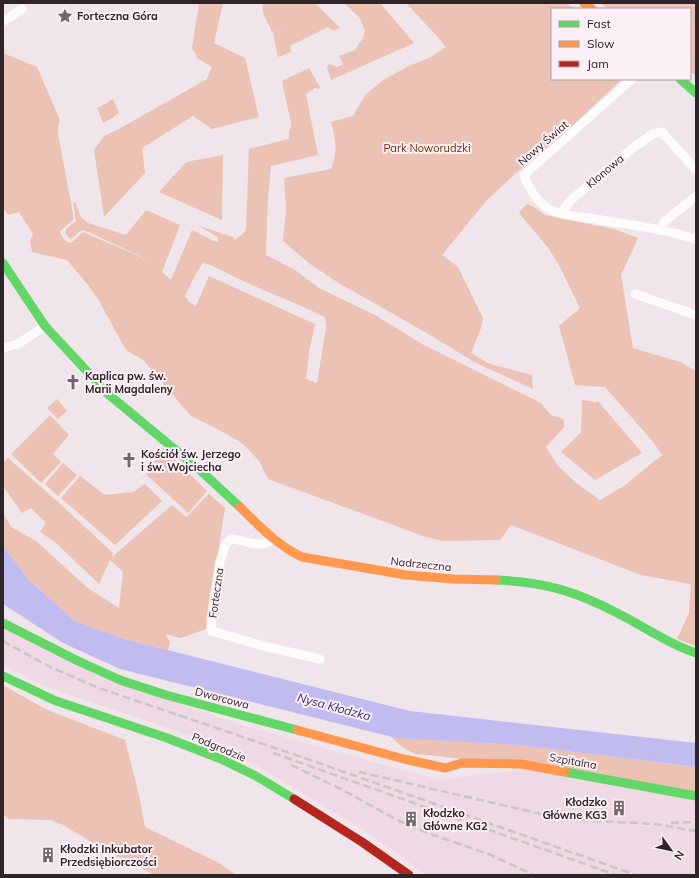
<svg xmlns="http://www.w3.org/2000/svg" width="699" height="878" font-family="Mulish,sans-serif">
  <rect width="100%" height="100%" fill="#f0e5ea"/>
  <path fill="#eed9e4" d="M3,628l98,49 144,49 193,54 91,-11 167,31v75h-271l-24,-19 -39,-27 -105,-63 -45,-23 -170,-58 -39,-20z"/>
  <path fill="#ebc2b3" fill-rule="evenodd" d="M199,3h24l-9,40 31,15 14,59 -47,12 -19,-13 -46,29 -5,3 3,25 -41,44 -10,-67 10,-14 13,-6 90,-51 5,-12 -14,-8 -6,-11z
    M263,3h52l25,25 -7,3 -5,-4 -38,19 1,6 -13,5 -5,-24 12,-6 -13,6c-2,-11 -12,-17 -9,-30z
    M344,3h36l34,40 -83,37 -4,-12 2,-4 8,3 6,-3 -4,-8 16,-6 8,-12 2,-7 -5,-13z
    M406,3h161l7,6h-22v70h70l-58,55 -49,40 -28,26 -45,55 16,12 25,51 -2,10 -10,25 19,11 42,11 1,14 -57,-26 -51,-31 -88,-50 -27,-18 -27,-23 3,-31 -2,-32 47,-9c7,-19 5,-28 0,-47l22,-6 12,-21 18,-15 26,-14 22,-9 15,-10 -10,-12z
    M600,3h96v73l-6,-5v-62h-81z
    M3,53l34,14 23,53 -2,7v7l16,85 -14,12c2,6 4,10 11,12l12,-11 56,24 10,7 -9,-7 -56,-26 -4,1 -9,8 -3,-2 -3,-5 1,-3 10,-8 -3,-19h2l6,15 7,6 38,12 20,-25 34,15 -18,47 9,8 21,-50 22,11 5,1 -2,-5 -18,-11 34,11 2,3 8,-6 3,-5 3,-80 40,-10v-9l2,-2v-5l-9,-42 27,-13 11,19 -1,2 -4,-1 -9,6 12,61 -47,11 -3,31 -2,58 29,15 24,18 56,27 47,29 119,59 10,12 13,4v8l-18,20 12,19 18,17 24,17 24,-14 38,-31 -8,-12 -49,-56 -30,-2 -16,-59 21,-18 -20,-41 -11,-18 -30,-36 8,-9 7,3 11,8 69,14 24,9 -17,37 12,73 47,14 16,9v275l-19,-7 12,-26 2,-29 -50,-9 -130,-50 -11,15 -57,1 -17,-4 -158,-58 -9,-18 -12,-13 -8,-7 -20,-11 -28,-14 -48,-56 -17,-10 -28,-51 -10,-14 -21,-25 -35,-8 -2,-11 3,-7 -14,-22 -11,3 -5,-7zM203,263l8,2c37,20 76,34 114,52l1,11 -9,55 -11,-4 3,-27 6,-28 -106,-48 -13,30 -7,-4 -4,-6 11,-23z
    M113,99l6,14 -7,5 -9,5 -6,-16h3z
    M223,155l-1,65 -63,-28 27,-30z
    M57,399l10,12 -9,8 -11,-11z
    M582,400l14,2 2,-1 44,52 -47,27 -34,-28 20,-20z
    M50,415l19,20 -16,19 8,8 -20,21 -30,-29z
    M163,448l44,43 -19,22 -42,-39z
    M8,458l49,43 56,52 -1,4 60,-52 14,12 23,-23 16,14 -19,121 -25,9 -16,-4 5,8 -2,8 -44,-11 -49,-18 -47,-42 -25,-33v-33l8,14 25,14 53,48 30,19 4,-36 -13,-12 -11,24 -44,-42 -15,-10 6,-9 -15,-15 -9,5 -19,-27v-23z
    M63,463l14,12 -19,21 -13,-12z
    M80,476l25,19 28,-3 12,-8 17,17 -47,44 -54,-47z
    M3,685l42,24 80,31 14,55 6,32 74,36 17,12h-81l-43,-21 -49,-29 -12,-5 -42,-1 -6,-4z
    M391,737l127,8 178,22v26l-257,-37 -24,-2 -14,-8z"/>
  <path fill="#c0bcf0" d="M3,546l25,33 47,42 49,18 286,72 286,32v24l-178,-22 -122,-7 -276,-69 -57,-26 -60,-39z"/>
  <g fill="none" stroke-linecap="round" stroke-linejoin="round">
    <path stroke="#fdfbfc" stroke-width="9" d="M4,21l18,-12
      M632,79l-108,96c4,12 12,25 22,32 12,8 28,9 42,11 24,4 48,7 72,12 12,2 24,6 36,9
      M561,213l10,-13 62,-52 20,-14 9,-2 34,38
      M661,230l3,-8 32,-26
      M635,294l61,21
      M3,348l15,-4 27,-18
      M273,539c-15,11 -25,1 -42,0l-5,5 -6,17 -9,58 1,12 55,16 53,12"/>
    <path stroke="#63d668" stroke-width="9" d="M680,79l16,14
      M3,263l42,63 63,68 93,77 39,36
      M496,580c48,2 80,11 123,34 26,13 49,30 77,39
      M3,623l75,38 42,19 46,15 131,35
      M3,676l53,25 111,37 54,21 35,17 38,23
      M565,772l131,24"/>
    <path stroke="#ff974d" stroke-width="9" d="M584,3l8,6
      M240,507c19,19 37,38 62,50l104,18 48,4 42,1
      M297,730l107,29 41,9 17,-5 59,1 44,8"/>
    <path stroke="#b3261e" stroke-width="9" d="M294,799l68,43 47,33"/>
    <path stroke="#c8c6c7" stroke-width="2.5" stroke-dasharray="8 4" stroke-linecap="butt" d="M3,641l47,26 49,21 217,74 320,113
      M273,753l343,122
      M291,765l48,23 60,33 26,11 66,23 43,20
      M359,772l191,44 28,4 77,4 41,7
      M671,823l25,-1"/>
  </g>
  <defs>
    <g id="sight-bare" transform="scale(1.2)"><path d="M0-6L1.8-2.2L6-1.7L2.9 1.2L3.7 5.4L0 3.3L-3.7 5.4L-2.9 1.2L-6-1.7L-1.8-2.2Z" fill="#71686d" stroke="#fdeff6" stroke-width="2.5" paint-order="stroke"/></g>
    <g id="church-bare" transform="scale(1.2)"><path d="M-1.2-6h2.4v3.5h3.3v2.4h-3.3V6h-2.4V-.1h-3.3v-2.4h3.3Z" fill="#71686d" stroke="#fdeff6" stroke-width="2.5" paint-order="stroke"/></g>
    <g id="building-bare" transform="scale(1.2)"><path d="M-4-6H4V6H1V3H-1V6H-4ZM-2.5-4.3h1.7v1.8h-1.7ZM.8-4.3h1.7v1.8H.8ZM-2.5-1h1.7V.8h-1.7ZM.8-1h1.7V.8H.8Z" fill="#71686d" stroke="#fdeff6" stroke-width="2.5" paint-order="stroke"/></g>
  </defs>
  <g fill-rule="evenodd">
    <use href="#sight-bare" x="65" y="16"/>
    <use href="#church-bare" x="73" y="382"/>
    <use href="#church-bare" x="129" y="460"/>
    <use href="#building-bare" x="619" y="808"/>
    <use href="#building-bare" x="411" y="819"/>
    <use href="#building-bare" x="48" y="855"/>
  </g>
  <g text-anchor="middle" stroke-width="4" stroke-linejoin="round" paint-order="stroke">
    <g font-size="11" font-weight="bold" fill="#2d2529" stroke="#fdeff6" text-anchor="start">
      <text x="77" y="20">Forteczna Góra</text>
      <text x="85" y="380">Kaplica pw. św.<tspan x="85" dy="13">Marii Magdaleny</tspan></text>
      <text x="141" y="458">Kościół św. Jerzego<tspan x="141" dy="13">i św. Wojciecha</tspan></text>
      <text x="607" y="806" text-anchor="end">Kłodzko<tspan x="607" dy="13">Główne KG3</tspan></text>
      <text x="423" y="817">Kłodzko<tspan x="423" dy="13">Główne KG2</tspan></text>
      <text x="60" y="853">Kłodzki Inkubator<tspan x="60" dy="13">Przedsiębiorczości</tspan></text>
    </g>
    <g font-size="11" fill="#2d2529" stroke="#fdeff6">
      <text transform="translate(543 143) rotate(-41)" y="4">Nowy Świat</text>
      <text transform="translate(605 171) rotate(-40)" y="4">Klonowa</text>
      <text transform="translate(421 564) rotate(6)" y="4">Nadrzeczna</text>
      <text transform="translate(216 593) rotate(-82)" y="4">Forteczna</text>
      <text transform="translate(222 698) rotate(15)" y="4">Dworcowa</text>
      <text transform="translate(219 747) rotate(23)" y="4">Podgrodzie</text>
      <text transform="translate(573 761) rotate(10)" y="4">Szpitalna</text>
    </g>
    <g font-size="11" fill="#712e02" stroke="#fdeff6">
      <text x="427" y="152">Park Noworudzki</text>
    </g>
    <g font-size="12" font-style="italic" fill="#372a7c" stroke="#fdeff6">
      <text transform="translate(334 707) rotate(15)" y="4">Nysa Kłodzka</text>
    </g>
  </g>
  <rect width="699" height="878" fill="none" stroke="#2d2529" stroke-width="8"/>
  <rect x="551" y="8" width="140" height="72" fill="#fdeff6" stroke="#aa9ea4"/>
  <rect x="559" y="21" width="20" height="6" fill="#63d668" stroke="#aa9ea4"/>
  <text x="587" y="28" font-size="12" fill="#2d2529">Fast</text>
  <rect x="559" y="41" width="20" height="6" fill="#ff974d" stroke="#aa9ea4"/>
  <text x="587" y="48" font-size="12" fill="#2d2529">Slow</text>
  <rect x="559" y="61" width="20" height="6" fill="#b3261e" stroke="#aa9ea4"/>
  <text x="587" y="68" font-size="12" fill="#2d2529">Jam</text>
  <g transform="translate(671 850) rotate(123)" stroke="#fdeff6" stroke-width="3" paint-order="stroke">
  <path d="M0-3L7 15L0 10L-7 15Z" fill="#2d2529"/>
  <text y="-6" font-size="11" font-weight="bold" text-anchor="middle" fill="#2d2529">N</text>
  </g>
</svg>
